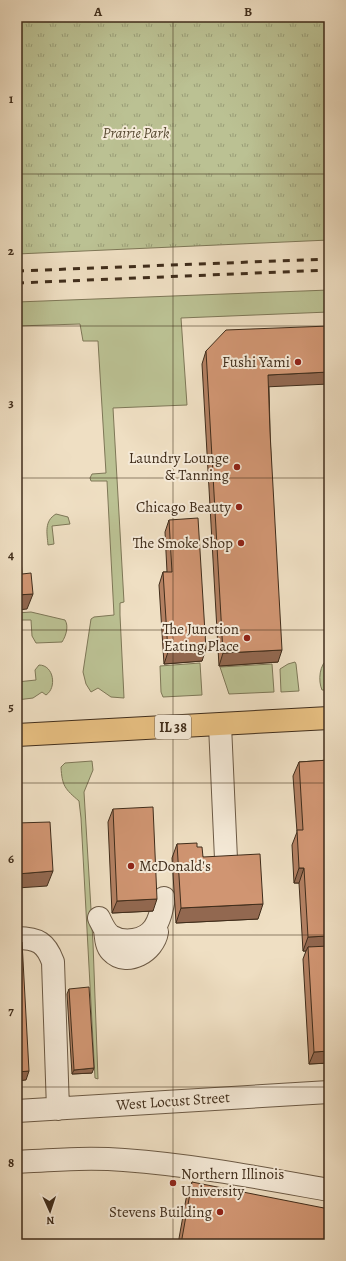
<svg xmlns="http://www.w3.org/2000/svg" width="346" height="1261" font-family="Alegreya,serif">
  <defs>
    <pattern id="park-tufts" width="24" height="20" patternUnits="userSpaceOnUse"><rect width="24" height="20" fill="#bbc193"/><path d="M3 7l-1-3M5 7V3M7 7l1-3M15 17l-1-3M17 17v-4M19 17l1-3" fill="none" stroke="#999d77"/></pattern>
  </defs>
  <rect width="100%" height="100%" fill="#efdfc3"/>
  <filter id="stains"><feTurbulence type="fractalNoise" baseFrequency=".005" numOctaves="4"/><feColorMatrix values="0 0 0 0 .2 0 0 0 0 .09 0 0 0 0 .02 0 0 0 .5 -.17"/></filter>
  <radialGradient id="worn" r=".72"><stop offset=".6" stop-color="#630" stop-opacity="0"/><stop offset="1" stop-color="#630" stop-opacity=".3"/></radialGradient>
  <path fill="#bbc193" stroke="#7e7757" d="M329,290v22l-148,6 6,87 -74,3 11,194 -4,1v12l4,83 -13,-1 -13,-9 -7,4 -5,-8 -3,-12 8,-53 3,-2 20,-2 -7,-134h-16l-1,-3 2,-4 14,-1 -8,-132h-15l-3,-17 -63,2v-24z
    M56,514l12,3 2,7 -18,2 2,18 -6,1c-1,-12 -4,-24 8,-31z
    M31,612l34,8c4,6 1,16 -3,22l-26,1 -4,-7 -1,-16h-14v-7z
    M329,658v32h-7c-4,-9 -3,-26 7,-32z
    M295,662l1,2 3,27 -18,1 -1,-23 8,-5z
    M200,663l2,32 -39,2 -2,-5 -1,-26z
    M272,664l2,28 -45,2 -9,-27z
    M39,665c15,0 18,23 7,30l-4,-3 -9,6 -16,2v-18l19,-2 -1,-10z
    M92,761l1,9 -9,22 9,151 5,136 -3,-1 -14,-260 -2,-17c-14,-12 -17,-15 -18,-34l4,-4z"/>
  <path fill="url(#park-tufts)" stroke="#7e7757" d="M17,17h312v223l-312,14z"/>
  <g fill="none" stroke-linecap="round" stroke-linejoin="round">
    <g stroke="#6c5a45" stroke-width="24">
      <path id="minor" d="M220,725l6,134
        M99,918c3,6 6,14 12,18 13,8 34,5 43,-8 6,-8 8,-20 10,-30
        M105,930c1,7 1,16 6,21 16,17 43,0 46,-19
        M17,938c21,0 29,5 36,24l5,147
        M17,1111l312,-19
        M17,1162c36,-2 71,-5 107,-2 69,5 137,18 205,30"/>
    </g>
    <g stroke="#402d1b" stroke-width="24">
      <path id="major" d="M17,735l312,-17"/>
    </g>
    <use href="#minor" stroke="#f5ead8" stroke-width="22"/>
    <use href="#major" stroke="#e8c082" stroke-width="22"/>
    <path stroke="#402d1b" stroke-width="3" stroke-dasharray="7 7" stroke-linecap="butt" d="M17,271l312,-12
      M17,283l312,-13"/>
  </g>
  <path fill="#b38062" stroke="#402d1b" d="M206,351l63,36 1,45 8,230 -59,4 -17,-302z
    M169,520l33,141 -38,3 -5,-79 4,-13h4l-2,-40z
    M329,760v303l-20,1 -6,-105 3,-8h-3l-4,-68h-5l-2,-38 5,-13 -4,-56 6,-14z
    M113,809l40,102 -41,2 -4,-91z
    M177,844l20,3 6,10 55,62 -82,4 -4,-65z
    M69,989l23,84 -20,1 -5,-80z
    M192,1182l137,62h-151l8,-45z"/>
  <path fill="#926850" stroke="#402d1b" d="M329,372v12l-65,3 4,-12z
    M33,594l-6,15 -10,1v-15z
    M206,649l-4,12 -38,3 4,-12z
    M282,650l-4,12 -59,4 4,-13z
    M299,868h5l-5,15h-5z
    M53,871l-6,15 -30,2v-14z
    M157,899l-4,12 -41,2 5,-12z
    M263,904l-5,15 -82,4 5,-15z
    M329,936v14l-21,-3 -2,4h-3l5,-14z
    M329,1051v12l-20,1 5,-12z
    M94,1068l-2,5 -20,1 2,-4z
    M29,1071l-3,9 -9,1v-9z"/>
  <path fill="#d09572" stroke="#402d1b" d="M329,326v46l-61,3 2,57 12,218 -59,3 -17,-302 20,-21z
    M17,493l5,81 9,-1 2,21 -16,1z
    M198,518l8,131 -38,3 -5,-80h9l-3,-52z
    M329,760v176l-21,1 -4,-69h-5l-2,-38h6l-4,-68z
    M153,807l4,92 -40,2 -4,-92z
    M50,822l3,49 -36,3v-51z
    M197,843v4h5l1,10 57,-3 3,50 -82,4 -4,-64z
    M22,942l7,129 -12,1v-129z
    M329,946v105l-15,1 -6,-105z
    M89,987l5,81 -20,2 -5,-81z
    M192,1182l137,27v35h-148z"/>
  <path fill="none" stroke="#402d1b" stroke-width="1" stroke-opacity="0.55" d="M173,17v1227M17,174h312M17,326h312M17,478h312M17,630h312M17,783h312M17,935h312M17,1087h312"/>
  <g fill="#8f2418" stroke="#f5ead8" stroke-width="1.5">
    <circle cx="298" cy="362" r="4"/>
    <circle cx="237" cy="467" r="4"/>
    <circle cx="239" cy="507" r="4"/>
    <circle cx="241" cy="543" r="4"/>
    <circle cx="247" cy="638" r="4"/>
    <circle cx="131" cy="866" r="4"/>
    <circle cx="173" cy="1183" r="4"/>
    <circle cx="220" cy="1212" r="4"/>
  </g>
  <g text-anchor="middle" stroke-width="4" stroke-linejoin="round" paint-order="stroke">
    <rect fill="#f5ead8" stroke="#766654" stroke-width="1" x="155" y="715" width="36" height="24" rx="3"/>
    <g font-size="14" font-weight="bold" fill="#402d1b">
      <text x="173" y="732">IL 38</text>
    </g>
    <g font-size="15" font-style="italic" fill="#594b33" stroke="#f5ead8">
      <text x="136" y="138">Prairie Park</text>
    </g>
    <g font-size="15" fill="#402d1b" stroke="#f5ead8" text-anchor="end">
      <text x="290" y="367">Fushi Yami</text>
      <text x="229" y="463">Laundry Lounge<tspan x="229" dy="17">&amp; Tanning</tspan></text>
      <text x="231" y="512">Chicago Beauty</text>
      <text x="233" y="548">The Smoke Shop</text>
      <text x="239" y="634">The Junction<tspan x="239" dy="17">Eating Place</tspan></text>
      <text x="139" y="871" text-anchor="start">McDonald's</text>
      <text x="181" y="1179" text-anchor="start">Northern Illinois<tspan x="181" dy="17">University</tspan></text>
      <text x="212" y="1217">Stevens Building</text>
    </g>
    <g font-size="15" fill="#402d1b" stroke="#f5ead8">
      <text transform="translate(173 1101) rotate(-4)" y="5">West Locust Street</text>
    </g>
  </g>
  <rect width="346" height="1261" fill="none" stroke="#efdfc3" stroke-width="44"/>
  <g transform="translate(50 1211) rotate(177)" stroke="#f5ead8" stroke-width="3" paint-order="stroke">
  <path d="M0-3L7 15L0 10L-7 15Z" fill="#402d1b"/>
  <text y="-6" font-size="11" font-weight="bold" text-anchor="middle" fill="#402d1b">N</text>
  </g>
  <rect x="22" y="22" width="302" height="1217" fill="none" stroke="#402d1b" stroke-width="1.5"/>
  <g font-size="13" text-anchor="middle" font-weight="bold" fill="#402d1b">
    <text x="98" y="16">A</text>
    <text x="248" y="16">B</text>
    <text x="11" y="103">1</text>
    <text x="11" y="255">2</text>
    <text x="11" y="407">3</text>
    <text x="11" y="559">4</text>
    <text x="11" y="711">5</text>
    <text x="11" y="863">6</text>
    <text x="11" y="1015">7</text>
    <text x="11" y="1167">8</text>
  </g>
  <rect width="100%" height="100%" filter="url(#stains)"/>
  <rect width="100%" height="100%" fill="url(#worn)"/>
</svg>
